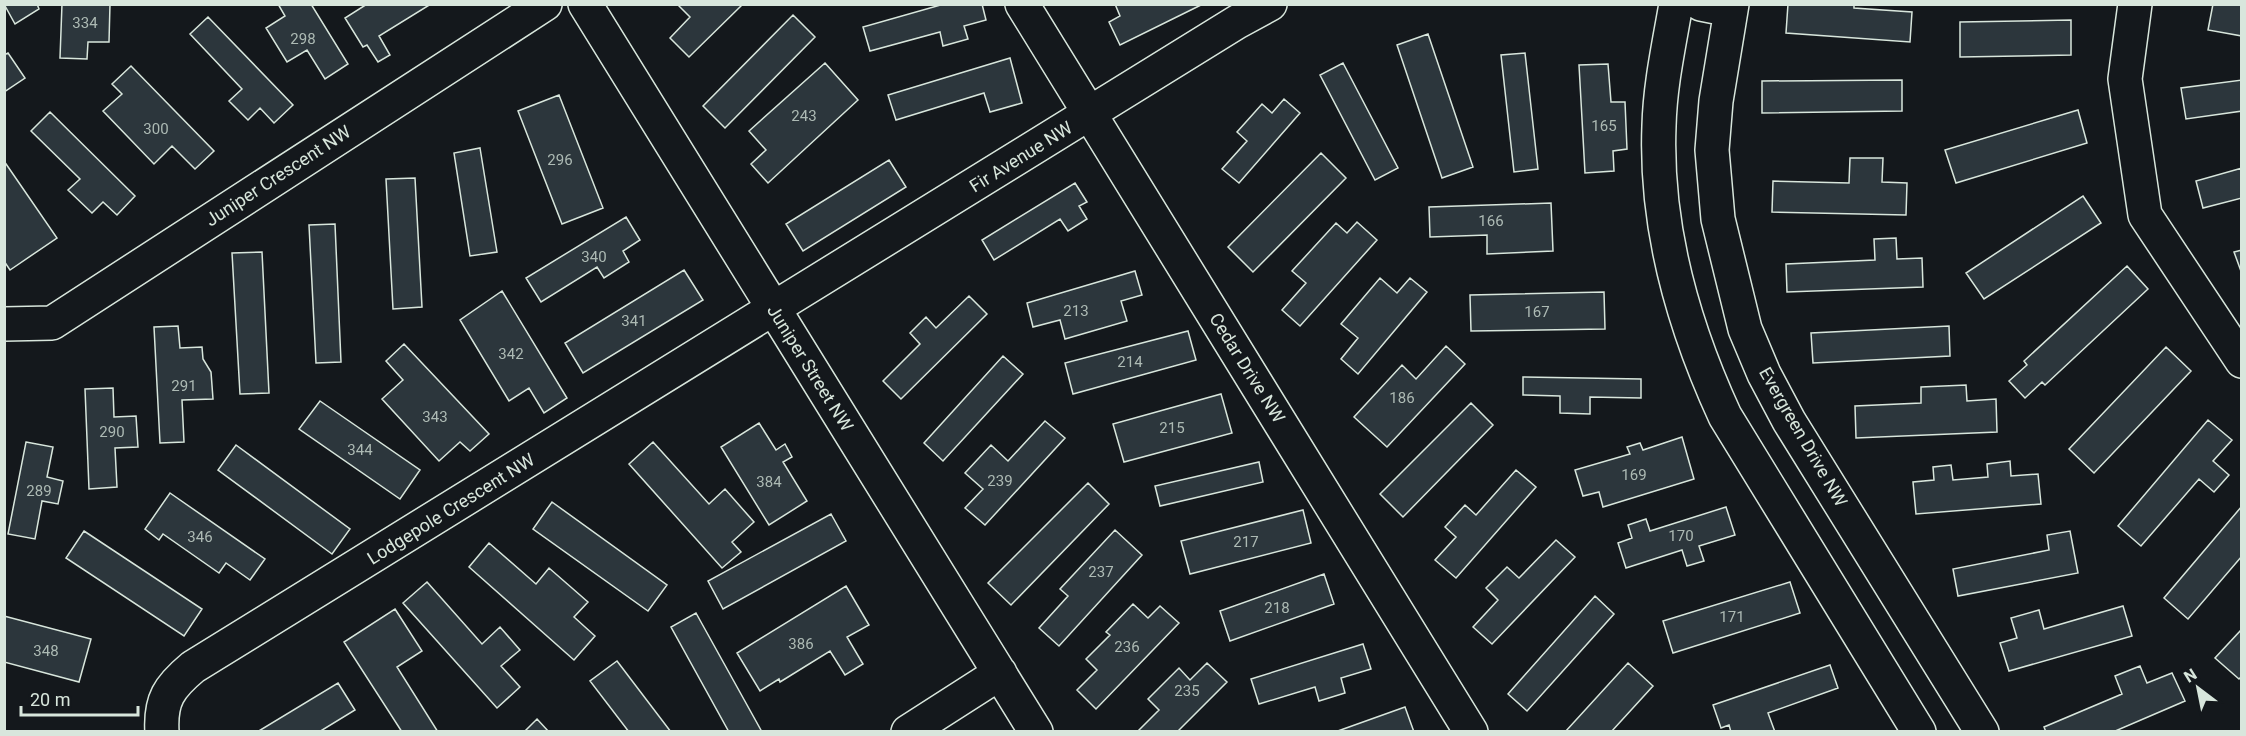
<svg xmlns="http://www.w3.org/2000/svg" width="2246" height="736" font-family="Roboto,sans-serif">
  <rect width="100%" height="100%" fill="#14181c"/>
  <path fill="#2c363c" stroke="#d8e6dc" stroke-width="1.5" d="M4,4h33l2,5 -24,15z
    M62,4h48l-1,38h-21l-1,17 -27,-1z
    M278,4h33l37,60 -23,15 -18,-29 -20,12 -21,-34 19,-12z
    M367,4h64l-52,32 11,19 -12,7 -11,-17 -4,2 -18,-29z
    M681,4h62l-54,53 -19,-19 20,-21 -11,-11z
    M944,4h38l4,16 -22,6 4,13 -25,7 -3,-14 -70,19 -7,-24z
    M1115,4h88l-83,41 -11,-23 11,-6z
    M1788,4h66v4l58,4 -2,30 -124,-9z
    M2213,4h29v32l-34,-6z
    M793,15l22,22 -90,91 -22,-22z
    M208,17l85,88 -19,18 -14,-15 -12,12 -19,-19 13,-12 -52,-55z
    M2071,20v35l-111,2v-35z
    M1428,34l45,133 -31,11 -45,-133z
    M8,53l17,25 -21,14v-37z
    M1525,53l13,116 -24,3 -13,-117z
    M1010,58l12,45 -32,9 -6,-19 -88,27 -8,-25z
    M825,63l33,37 -90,83 -17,-19 15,-14 -17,-19z
    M1343,63l55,105 -23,12 -55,-105z
    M1608,64l3,38h14l2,47 -14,2 1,20 -29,2 -6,-108z
    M131,66l83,85 -19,18 -23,-23 -18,18 -51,-53 19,-17 -10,-10z
    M1902,80v31l-140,2v-32z
    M2242,80v31l-56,8 -5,-31z
    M559,95l44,113 -41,16 -44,-113z
    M1284,99l16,14 -61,70 -17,-14 25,-28 -10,-9 25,-28 10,9z
    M2078,110l9,33 -131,40 -11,-33z
    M50,112l85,84 -18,19 -14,-13 -11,11 -24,-23 12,-11 -49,-48z
    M480,148l17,104 -27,4 -16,-103z
    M1321,153l25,25 -93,94 -25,-25z
    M1850,158h33l-1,24 25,1 -1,32 -134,-3 1,-31 76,2z
    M889,160l17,27 -103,64 -17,-27z
    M4,161l53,77 -47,32 -6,-9z
    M2242,168v30l-39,10 -7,-27z
    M415,178l7,129 -29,2 -7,-130z
    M1075,183l12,19 -8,4 8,13 -19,12 -8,-12 -66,41 -12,-20z
    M2083,196l18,27 -117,76 -18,-26z
    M1551,203l2,48 -66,3v-19l-57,2 -1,-30z
    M626,217l14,23 -17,11 6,11 -25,16 -7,-11 -56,35 -15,-24z
    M1357,222l20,18 -77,86 -18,-16 24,-27 -14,-12 44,-48 11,10z
    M335,224l6,138 -25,1 -7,-138z
    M1896,238l1,21 25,-1 1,29 -136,5 -1,-28 89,-4 -1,-21z
    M2242,250v24l-8,-22z
    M262,252l7,141 -29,1 -8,-141z
    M2127,266l21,23 -103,96 -3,-3 -17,16 -16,-17 18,-16 -3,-4z
    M684,270l19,30 -120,73 -18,-30z
    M1135,271l7,24 -21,6 6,20 -62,18 -5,-19 -27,7 -6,-24z
    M1380,278l17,15 13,-15 17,14 -69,82 -17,-15 17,-21 -17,-14z
    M502,291l65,107 -23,15 -15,-25 -20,13 -49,-81z
    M1604,292l1,37 -134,2 -1,-36z
    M969,296l18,18 -86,85 -18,-18 37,-37 -10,-11 16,-16 10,11z
    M178,326l2,22 22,-1 1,12 8,13 2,27 -31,1 2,42 -24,1 -6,-116z
    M1949,326l1,30 -137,7 -2,-30z
    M1188,331l8,29 -123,34 -8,-31z
    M404,344l85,90 -19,17 -10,-9 -21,19 -57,-62 21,-19 -17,-19z
    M1446,346l19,18 -78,83 -33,-30 48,-52 14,14z
    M2166,347l25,24 -97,102 -25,-24z
    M1003,356l20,18 -80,87 -19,-18z
    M1523,377l118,2v19l-51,-1v17l-30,-1v-17l-37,-1z
    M1966,385l1,16 29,-2 1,33 -141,6 -1,-32 66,-3v-16z
    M113,388l1,29 22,-1 2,31 -23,1 2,39 -28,2 -4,-100z
    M1221,394l11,39 -108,29 -11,-38z
    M320,401l100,69 -20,29 -101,-70z
    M1471,403l22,22 -90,92 -23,-23z
    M2208,420l24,20 -19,21 16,14 -15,17 -15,-13 -58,67 -23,-20z
    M1045,421l20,17 -80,87 -20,-17 18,-19 -18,-16 26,-28 17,16z
    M759,423l17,27 9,-6 7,13 -9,5 24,39 -38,24 -48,-78z
    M1682,437l12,42 -91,28 -4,-15 -16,4 -8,-26 55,-16 -3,-7 13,-4 3,7z
    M26,442l27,5 -6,30 16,4 -5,23 -16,-3 -7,38 -27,-5z
    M653,442l56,62 16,-15 29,33 -22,20 9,10 -19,16 -93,-104z
    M236,445l114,84 -18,25 -114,-84z
    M2010,461l1,15 27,-2 3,30 -125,10 -3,-32 21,-2 -1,-13 18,-2 2,15 35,-3 -1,-13z
    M1259,462l4,20 -103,24 -5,-20z
    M1516,470l20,17 -80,91 -21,-18 21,-23 -11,-10 20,-22 11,10z
    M1088,483l21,21 -98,101 -23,-22z
    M170,493l95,66 -15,21 -24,-17 -7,10 -56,-39 -4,6 -14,-11z
    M552,502l115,83 -19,26 -115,-82z
    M2242,506v50l-54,63 -24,-21z
    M1726,507l9,28 -36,11 5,15 -17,5 -5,-16 -56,18 -8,-25 14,-5 -4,-13 18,-6 4,12z
    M1303,510l8,33 -121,31 -9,-33z
    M831,514l15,27 -123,68 -15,-28z
    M1115,530l27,25 -83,91 -20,-18 29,-32 -8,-7z
    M84,531l118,78 -18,27 -118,-78z
    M2070,531l8,42 -120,23 -5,-27 96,-19 -2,-15z
    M1556,540l19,17 -83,87 -19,-17 25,-27 -12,-12 21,-21 12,11z
    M489,543l47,41 13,-16 39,34 -14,15 21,19 -21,24 -105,-93z
    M1324,574l10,30 -104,37 -10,-30z
    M427,582l55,62 18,-17 20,23 -19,16 19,21 -23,21 -94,-105z
    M1790,582l10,31 -127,40 -10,-32z
    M846,586l23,39 -22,12 16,27 -18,11 -15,-24 -50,31 -1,-3 -19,12 -23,-38z
    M1595,596l19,18 -87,97 -19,-17z
    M1133,604l15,14 12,-12 19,17 -83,86 -19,-19 20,-20 -11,-11 24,-24 -4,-3z
    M2123,606l9,30 -123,35 -9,-28 17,-5 -6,-20 28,-8 5,19z
    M395,609l27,42 -25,16 41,65h-36l-58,-90z
    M696,613l66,119h-33l-58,-105z
    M4,616l87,23 -12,43 -75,-20z
    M2242,629v47l-3,3 -24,-21z
    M1363,644l8,25 -30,9 4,15 -26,8 -4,-14 -56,17 -8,-25z
    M617,661l54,71h-42l-39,-51z
    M1207,663l20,19 -50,50h-40l22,-22 -11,-11 31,-31 11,12z
    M1628,663l25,23 -42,46h-46z
    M1830,665l8,23 -70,25 7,19h-44l-2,-7 -8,3 -8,-23z
    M2140,666l7,17 25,-10 13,28 -72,31h-67l-2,-5 78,-33 -7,-18z
    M338,683l17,27 -36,22h-62z
    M1405,707l9,25h-79z
    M537,719l12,13h-25z"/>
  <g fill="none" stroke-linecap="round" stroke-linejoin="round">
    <g stroke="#d8e6dc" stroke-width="36">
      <path id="minor" d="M585,4l451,728
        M1022,4l449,728
        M1676,4c-7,41 -16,81 -17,122 -4,101 24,199 66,290l194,316
        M1701,4l30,6
        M1732,4l-16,97 -4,49 6,69 27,110 19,45 25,47 193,311
        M2135,4l-10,75 20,136 97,146
        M4,324l48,-1 493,-319
        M162,732c-2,-32 7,-45 31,-65l1044,-645 33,-18
        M908,732l92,-59"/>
    </g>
    <use href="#minor" stroke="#14181c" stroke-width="33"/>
  </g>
  <g text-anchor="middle" stroke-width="4.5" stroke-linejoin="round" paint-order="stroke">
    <g font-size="15" fill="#adbab4">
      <text x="85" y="28">334</text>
      <text x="303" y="44">298</text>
      <text x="804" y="121">243</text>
      <text x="1604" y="131">165</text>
      <text x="156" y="134">300</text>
      <text x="560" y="165">296</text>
      <text x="1491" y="226">166</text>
      <text x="594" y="262">340</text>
      <text x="1076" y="316">213</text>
      <text x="1537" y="317">167</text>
      <text x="634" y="326">341</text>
      <text x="511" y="359">342</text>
      <text x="1130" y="367">214</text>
      <text x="184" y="391">291</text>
      <text x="1402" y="403">186</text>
      <text x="435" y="422">343</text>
      <text x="1172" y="433">215</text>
      <text x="112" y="437">290</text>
      <text x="360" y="455">344</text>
      <text x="1634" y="480">169</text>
      <text x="1000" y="486">239</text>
      <text x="769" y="487">384</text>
      <text x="39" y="496">289</text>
      <text x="1681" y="541">170</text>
      <text x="200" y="542">346</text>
      <text x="1246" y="547">217</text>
      <text x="1101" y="577">237</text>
      <text x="1277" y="613">218</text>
      <text x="1732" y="622">171</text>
      <text x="801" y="649">386</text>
      <text x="1127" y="652">236</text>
      <text x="46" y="656">348</text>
      <text x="1187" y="696">235</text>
    </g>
    <g font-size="18" fill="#d8e6dc" stroke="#14181c">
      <text transform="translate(1021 157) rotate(-32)" y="6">Fir Avenue NW</text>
      <text transform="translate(278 176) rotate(-33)" y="6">Juniper Crescent NW</text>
      <text transform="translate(810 368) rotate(58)" y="6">Juniper Street NW</text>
      <text transform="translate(1247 368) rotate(58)" y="6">Cedar Drive NW</text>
      <text transform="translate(1803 437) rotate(60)" y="6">Evergreen Drive NW</text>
      <text transform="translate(451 509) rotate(-32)" y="6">Lodgepole Crescent NW</text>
    </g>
  </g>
  <rect width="2246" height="736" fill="none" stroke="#d8e6dc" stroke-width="12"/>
  <g transform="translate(2198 688) rotate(328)" stroke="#14181c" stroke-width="4.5" paint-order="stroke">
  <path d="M0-4.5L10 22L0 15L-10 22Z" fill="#d8e6dc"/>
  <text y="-9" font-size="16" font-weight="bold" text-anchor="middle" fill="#d8e6dc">N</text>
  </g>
  <path d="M21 706v9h117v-9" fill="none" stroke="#d8e6dc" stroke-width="3"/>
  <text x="30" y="706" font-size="18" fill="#d8e6dc" stroke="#14181c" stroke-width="4.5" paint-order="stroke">20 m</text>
</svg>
